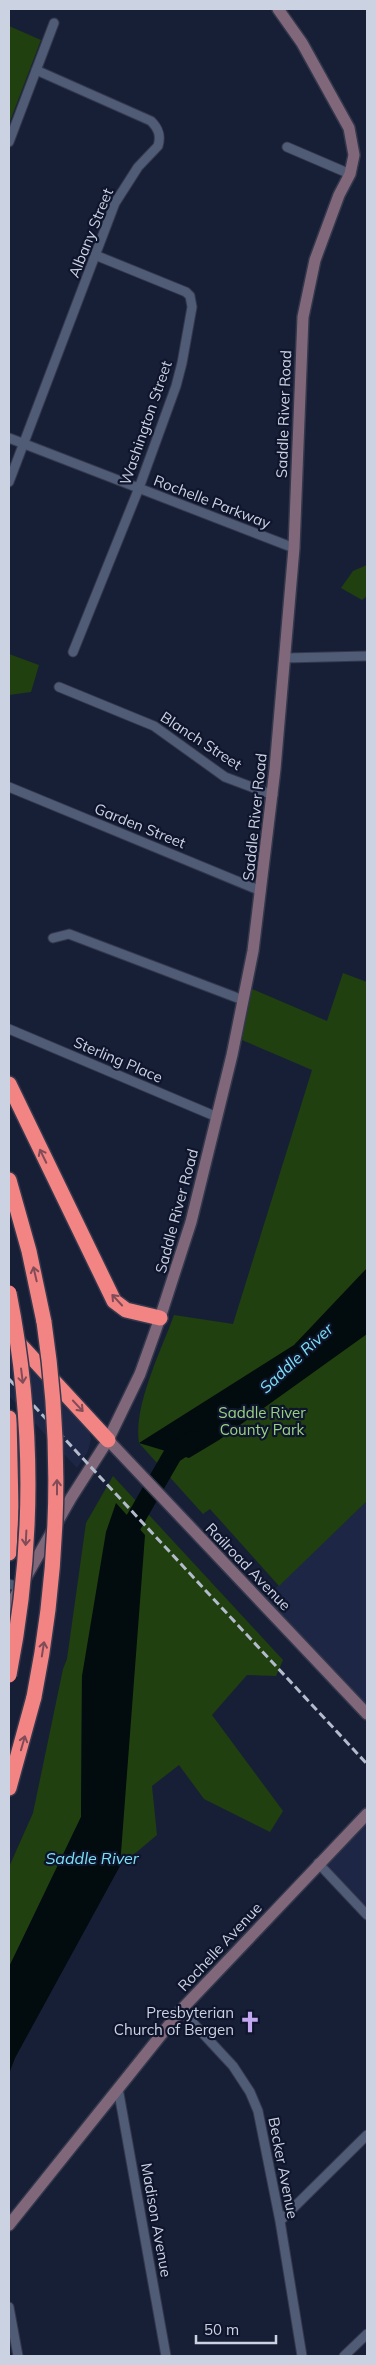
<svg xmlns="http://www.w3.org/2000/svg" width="376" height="2365" font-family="Mulish,sans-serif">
  <rect width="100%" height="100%" fill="#171f37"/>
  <path fill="#1d2644" d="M9,1346l71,71 9,13 2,9 -3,12 -11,17 -68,-72z
    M367,1501v213l-106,-112z
    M367,1814v101l-49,-52z"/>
  <path fill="#20400f" d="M9,26l32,14 -32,84z
    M367,565v31l-5,4 -21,-12 12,-17z
    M9,654l30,11 -8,27 -22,3z
    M343,973l24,9v519l-88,85 -69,-77 -7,5 -64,-71c-6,-37 22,-92 35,-128l59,9 79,-254 -70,-30 10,-51 75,32z
    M113,1476l170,184 -7,16 -29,-1 -35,40 71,96 -13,21 -66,-33 -25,-34 -27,21 5,49 -37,31 13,-313 -51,123 -1,141 -72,150v-100l24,-54 30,-144 4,-10 19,-136z"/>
  <path fill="#020b0e" d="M367,1268v66l-148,106 -30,18 -50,-15 155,-98z
    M116,1503l29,32 -25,331 -105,192 -6,16v-107l72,-150 1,-141 24,-144z"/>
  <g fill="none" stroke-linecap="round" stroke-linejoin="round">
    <path stroke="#020b0e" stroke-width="19" d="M121,1544l52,-90 21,-14"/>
    <g stroke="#34384c" stroke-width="11">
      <path id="street" d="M9,142l45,-119
        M287,147l63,27
        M9,438l285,110
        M9,482l106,-279 23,-36 20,-21c3,-10 1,-17 -7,-25l-115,-51
        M73,652l66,-164 37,-102 6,-23 10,-56 -2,-11 -4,-4 -91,-37
        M285,658l82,-2
        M59,687l95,39 71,51 48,18
        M9,787l252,104
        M53,938l16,-4 174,66
        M9,1029l208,88
        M9,1584l10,3
        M318,1863l49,52
        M181,2010l52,56 17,26 8,19 22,110 22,135
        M118,2088l48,268
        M280,2221l87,-86
        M9,2307l9,49
        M344,2356l23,-22"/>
    </g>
    <g stroke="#34384c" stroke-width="14">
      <path id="secondary" d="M108,1440l259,274
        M9,1607l62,-109 37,-58 32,-66 20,-56 31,-96 41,-167 21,-104 22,-182 19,-221 9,-231 12,-57 24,-65 11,-21 4,-19 -5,-27 -47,-85 -24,-34
        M9,2225l172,-215 186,-196"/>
    </g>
    <g stroke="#34384c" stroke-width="18">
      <path id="highway" d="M9,1084l105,217 12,9 34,8
        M9,1180l20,71 15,71
        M13,1337l95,103
        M9,1418l2,89 -2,46
        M9,1788l25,-91"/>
    </g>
    <use href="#street" stroke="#505b76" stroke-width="9"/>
    <use href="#secondary" stroke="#81677a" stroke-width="11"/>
    <use href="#highway" stroke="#f28483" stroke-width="15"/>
    <path stroke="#b4bbcc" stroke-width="3" stroke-dasharray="8 4" stroke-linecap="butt" d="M9,1379l358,385"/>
    <g stroke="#34384c" stroke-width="18" stroke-linecap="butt">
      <path id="highway-bridge" d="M9,1293c25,126 25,256 0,382
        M34,1697c25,-125 29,-249 10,-375"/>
    </g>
    <use href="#highway-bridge" stroke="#f28483" stroke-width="15"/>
  </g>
  <defs><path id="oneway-shaft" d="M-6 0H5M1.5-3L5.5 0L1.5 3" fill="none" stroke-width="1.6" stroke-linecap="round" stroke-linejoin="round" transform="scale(1.25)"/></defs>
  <g stroke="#804c58">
    <use href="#oneway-shaft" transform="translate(43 1156) rotate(-116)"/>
    <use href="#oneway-shaft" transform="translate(35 1274) rotate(-103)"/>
    <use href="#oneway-shaft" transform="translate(117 1300) rotate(-133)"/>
    <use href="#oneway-shaft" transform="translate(22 1376) rotate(83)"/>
    <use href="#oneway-shaft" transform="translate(78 1406) rotate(47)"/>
    <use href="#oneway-shaft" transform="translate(57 1487) rotate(-90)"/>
    <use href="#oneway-shaft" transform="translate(26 1538) rotate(93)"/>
    <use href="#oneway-shaft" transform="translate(43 1649) rotate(-81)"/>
    <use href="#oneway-shaft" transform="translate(23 1743) rotate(-74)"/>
  </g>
  <defs>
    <g id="church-bare" transform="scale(1.725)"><path d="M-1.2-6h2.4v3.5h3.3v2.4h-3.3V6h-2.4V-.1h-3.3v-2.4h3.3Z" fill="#c4a7f1" stroke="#0e152c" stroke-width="2.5" paint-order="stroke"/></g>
  </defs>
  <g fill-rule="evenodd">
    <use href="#church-bare" x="250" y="2022"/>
  </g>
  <g text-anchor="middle" stroke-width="4.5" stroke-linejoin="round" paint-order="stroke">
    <g font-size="15" fill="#cbd2e2" stroke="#0e152c">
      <text transform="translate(91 233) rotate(-68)" y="5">Albany Street</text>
      <text transform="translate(284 414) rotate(-88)" y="5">Saddle River Road</text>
      <text transform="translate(146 423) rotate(-71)" y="5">Washington Street</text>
      <text transform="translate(212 502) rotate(21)" y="5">Rochelle Parkway</text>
      <text transform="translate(201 741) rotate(33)" y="5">Blanch Street</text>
      <text transform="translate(255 817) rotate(-84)" y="5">Saddle River Road</text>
      <text transform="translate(140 826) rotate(22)" y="5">Garden Street</text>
      <text transform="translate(118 1060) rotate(23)" y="5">Sterling Place</text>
      <text transform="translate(177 1211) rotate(-75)" y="5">Saddle River Road</text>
      <text transform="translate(248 1567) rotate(46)" y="5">Railroad Avenue</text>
      <text transform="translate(220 1947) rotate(-47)" y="5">Rochelle Avenue</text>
      <text transform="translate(283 2168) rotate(79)" y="5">Becker Avenue</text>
      <text transform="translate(156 2220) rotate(80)" y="5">Madison Avenue</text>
    </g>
    <g font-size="15" fill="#9ad282" stroke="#0e152c">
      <text x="262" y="1418">Saddle River<tspan x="262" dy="17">County Park</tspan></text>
    </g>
    <g font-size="15" fill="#cbd2e2" stroke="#0e152c" text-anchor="end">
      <text x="234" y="2018">Presbyterian<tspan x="234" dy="17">Church of Bergen</tspan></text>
    </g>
    <g font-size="16" font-style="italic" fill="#7ce0f6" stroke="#0e152c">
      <text transform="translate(296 1358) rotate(-43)" y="6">Saddle River</text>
      <text x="92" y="1864">Saddle River</text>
    </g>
  </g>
  <rect width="376" height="2365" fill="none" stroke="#cbd2e2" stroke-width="20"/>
  <path d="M196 2335v8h80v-8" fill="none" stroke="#cbd2e2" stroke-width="2.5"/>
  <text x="204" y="2335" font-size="15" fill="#cbd2e2" stroke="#0e152c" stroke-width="4" paint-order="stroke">50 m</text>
</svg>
